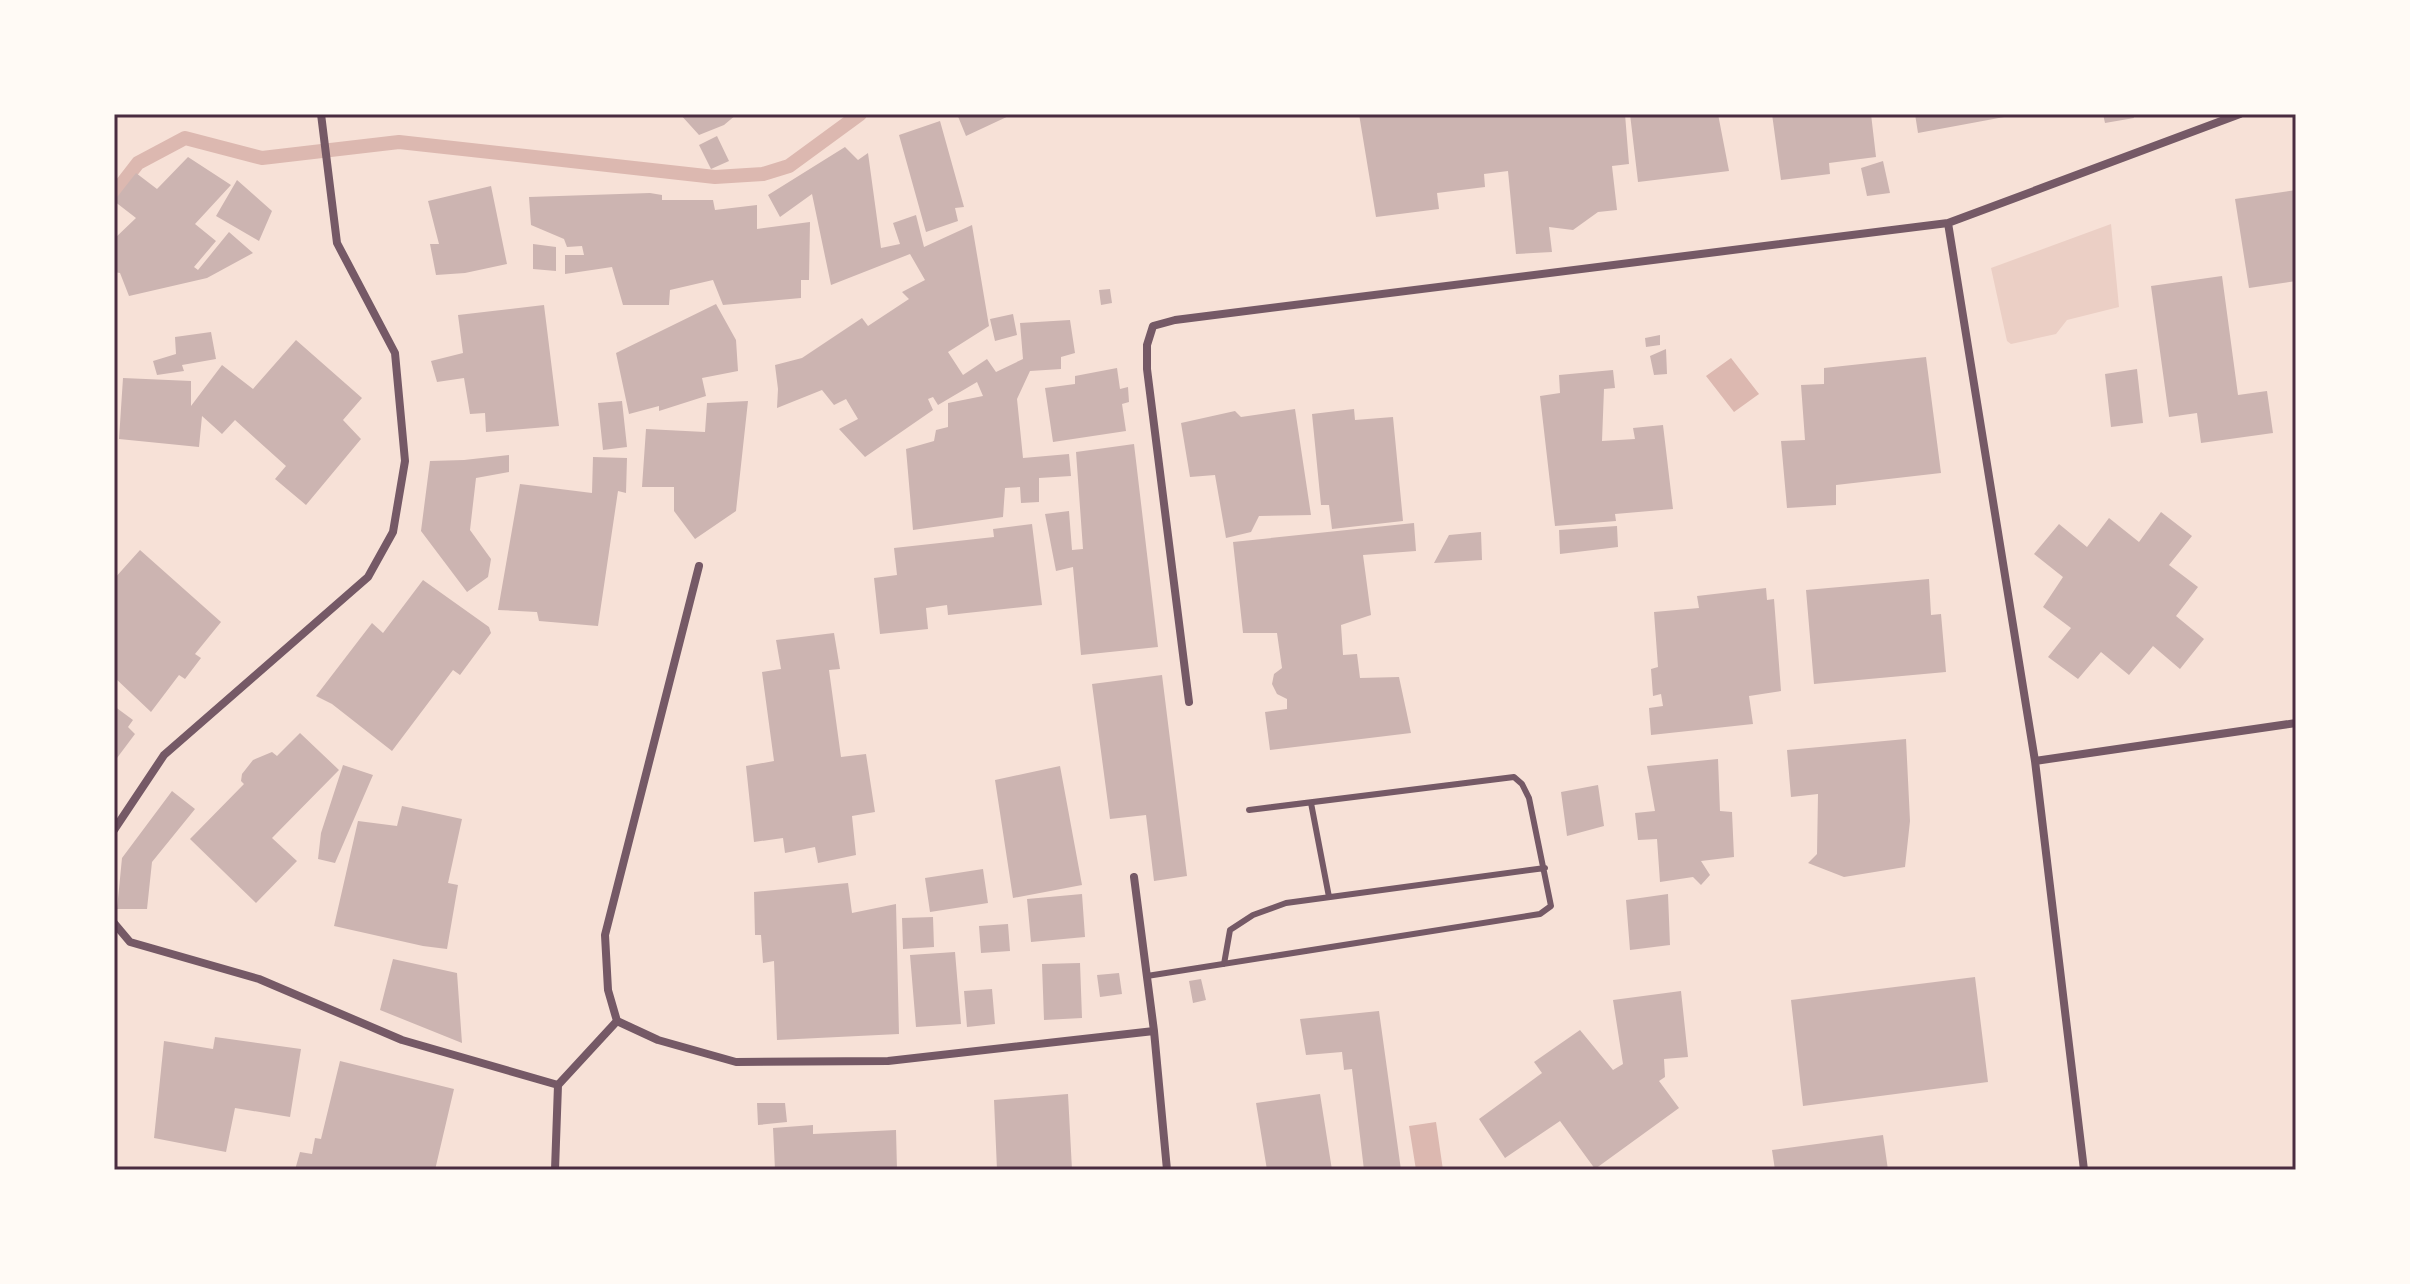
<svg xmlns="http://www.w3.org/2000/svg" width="2410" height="1284" font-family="'PT Sans Narrow',sans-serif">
  <rect width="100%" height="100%" fill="#f7e1d7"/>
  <path fill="#ebcfc5" d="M2111,224l8,83 -52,13 -11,14 -45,10 -4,-3 -16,-73z"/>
  <path fill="#dcb8b0" d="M1731,358l28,36 -25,18 -28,-36z
    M1436,1122l7,48h-27l-7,-44z"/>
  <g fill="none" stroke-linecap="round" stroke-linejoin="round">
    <path stroke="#dcb8b0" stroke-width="14" d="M114,194l24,-31 47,-25 77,20 137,-16 316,35 48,-3 26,-8 71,-52"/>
  </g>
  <path fill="#ccb4b1" d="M680,114h57l-13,11 -25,10z
    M957,114h56l-47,22z
    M1359,114h266l4,50 -17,2 5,44 -19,2 -25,18 -24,-3 3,25 -36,2 -8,-83 -24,3 1,13 -48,6 2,16 -63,8z
    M1630,114h88l11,57 -91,11z
    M1772,114h99l5,43 -47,6 1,11 -49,6z
    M1915,114h99l1,1 -97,18z
    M2103,114h30l1,4 -29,5z
    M940,121l24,86 -9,1 3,13 -32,11 -27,-97z
    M717,136l12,25 -18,8 -12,-24z
    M845,147l13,13 10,-7 13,95 19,-4 -7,-21 23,-8 8,32 48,-22 17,101 -41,26 15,23 24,-16 9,13 27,-13 -3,-36 50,-3 5,33 -14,4v12l-31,2 -13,28 6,59 46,-4 2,22 -32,2v24l-18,1 -1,-16 -15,1 -2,29 -90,13 -7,-81 28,-8 2,-11 12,-3v-24l35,-7 -6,-14 -39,23 -5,-8 -5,2 5,11 -68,47 -26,-28 19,-10 -12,-20 -12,6 -12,-15 -45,18 1,-19 -3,-24 27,-7 60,-40 6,8 41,-27 -7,-7 23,-12 -15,-26 -79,31 -19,-91 -32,23 -12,-22z
    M188,157l43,28 -36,39 21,17 -22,26 4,3 31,-38 24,21 -46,25 -78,18 -9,-23 -6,-1v-33l22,-21 -22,-17 22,-28 21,16z
    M1883,161l7,32 -23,3 -6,-28z
    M237,180l35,31 -13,30 -43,-25z
    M491,186l16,78 -42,9 -29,2 -6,-31h9l-11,-43z
    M2296,190v91l-47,7 -14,-89z
    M650,193l12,2v5h51l2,10 42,-5v24l53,-7 -1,58h-8v18l-78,7 -10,-25 -43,10 -1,15h-46l-11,-38 -47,7v-19h19l-2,-9 -15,1 -3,-8 -33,-14 -2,-28z
    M533,244l23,3v24l-23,-2z
    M2222,276l16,119 29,-4 6,42 -72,10 -4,-30 -28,4 -18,-131z
    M1110,289l2,14 -11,2 -2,-15z
    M716,304l20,36 2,31 -36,7 4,18 -47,15v-5l-30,8 -13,-61z
    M544,305l15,121 -73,6 -1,-19 -15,1 -6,-36 -27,4 -6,-21 32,-8 -5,-38z
    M1013,314l4,21 -22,6 -5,-22z
    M211,332l5,27 -34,6 2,6 -27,4 -4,-14 23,-7 -1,-17z
    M1660,335v10l-14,2 -1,-9z
    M296,340l66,58 -19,22 18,19 -55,66 -31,-26 11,-13 -51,-46 -13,14 -20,-18 -3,31 -80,-8 4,-61 68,3v25l31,-41 31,24z
    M1666,349l1,25 -13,1 -4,-19z
    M1926,357l15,116 -105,12v20l-49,3 -6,-67 24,-1 -4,-55 23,-1v-16z
    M1117,368l3,21 8,-2 1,15 -7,2 4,27 -73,11 -8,-54 30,-4v-8z
    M2137,369l6,54 -32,4 -6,-53z
    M1613,370l2,18 -11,1 -2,52 33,-2 -2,-11 30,-3 10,84 -58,5 1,7 -61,5 -15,-130 20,-3 -1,-18z
    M622,401l5,46 -24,3 -5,-47z
    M748,401l-12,110 -41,28 -21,-28v-24h-32l4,-58 59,3 2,-29z
    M1295,409l16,106 -52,1 -8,16 -25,6 -11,-63 -25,2 -9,-54 54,-12 6,6z
    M1354,409l1,11 38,-3 10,104 -71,8 -3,-24h-8l-9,-91z
    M1134,444l24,203 -77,8 -8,-88 -17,4 -11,-57 24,-3 3,39 11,-1 -7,-97z
    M509,455v17l-33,6 -6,52 21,29 -3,18 -21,15 -46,-61 9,-70 34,-1z
    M593,457l34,1 -1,35 -8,-2 -20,135 -59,-5 -2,-9 -39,-2 22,-126 72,9z
    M2161,512l31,24 -23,29 29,22 -22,29 28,23 -24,30 -27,-23 -24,29 -28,-23 -23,27 -30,-22 23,-29 -28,-21 20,-30 -29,-23 25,-30 28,23 22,-29 30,24z
    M1414,523l2,28 -53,4 8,60 -30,10 2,30 14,-1 3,24 39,-1 12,56 -141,17 -5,-38 22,-3v-10l-10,-5 -5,-10 2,-10 8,-6 -5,-35h-34l-10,-91z
    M1032,524l10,81 -94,10 -1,-10 -21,3 2,21 -48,5 -6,-56 23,-3 -3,-27 100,-11 -1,-8z
    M1617,526l1,21 -58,7 -1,-24z
    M1481,532l1,28 -48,3 15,-28z
    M140,550l81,72 -26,32 6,4 -16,21 -6,-4 -28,37 -37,-35v-98z
    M1929,579l2,36 10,-1 5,58 -132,12 -8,-94z
    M423,580l66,47 2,6 -31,42 -7,-5 -61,81 -60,-47 -16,-8 56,-73 11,10z
    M1766,588l1,12 7,-1 7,92 -32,5 4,28 -102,11 -2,-27 14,-2 -2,-12 -8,2 -2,-27 7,-2 -4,-55 45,-4 -2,-12z
    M834,633l6,36 -11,1 12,87 25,-3 9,58 -23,4 4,39 -38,8 -3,-16 -30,6 -2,-15 -29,4 -8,-76 28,-5 -12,-89 19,-3 -5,-29z
    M1162,675l25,201 -33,5 -8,-66 -36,4 -18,-135z
    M114,706l19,14 -5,7 7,7 -21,28z
    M300,733l39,37 -67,68 25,23 -41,42 -66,-64 54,-55 -3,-3 1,-7 11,-14 19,-8 5,4z
    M1906,739l4,82 -5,46 -61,10 -36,-14 9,-9 1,-60 -27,3 -4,-47z
    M1718,759l2,52 12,1 2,45 -33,4 9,14 -9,10 -8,-8 -33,5 -3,-43 -19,1 -3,-27 20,-2 -8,-45z
    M343,765l30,10 -38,88 -17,-4 3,-26z
    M1060,766l22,119 -69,13 -18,-118z
    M1598,785l6,41 -37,10 -6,-44z
    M172,791l23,18 -43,53 -5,47h-30l5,-51z
    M402,806l60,13 -14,64 10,2 -11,64 -24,-3 -89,-20 24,-105 39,5z
    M983,869l5,34 -58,9 -5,-34z
    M848,883l4,30 44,-9 3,130 -122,6 -3,-79 -11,2 -2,-28h-6l-1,-43z
    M1082,894l3,43 -54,5 -4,-43z
    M1668,894l2,51 -40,5 -4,-50z
    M933,917l1,30 -31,2 -1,-31z
    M1008,924l2,27 -29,2 -2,-27z
    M955,952l6,72 -45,3 -6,-72z
    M393,959l64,14 5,70 -82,-33z
    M1080,963l2,55 -38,2 -2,-56z
    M1119,973l3,21 -22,3 -3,-22z
    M1975,977l13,105 -185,24 -12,-106z
    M1201,979l5,21 -13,3 -4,-22z
    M992,989l3,35 -28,3 -3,-36z
    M1681,991l7,66 -24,2 1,18 -6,4 20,27 -84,61 -35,-48 -55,37 -26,-39 63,-46 -8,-11 46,-32 33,40 10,-6 -10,-64z
    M1379,1011l22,159h-37l-12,-101 -8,1 -2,-18 -36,3 -6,-36z
    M215,1037l86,12 -11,68 -55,-9 -9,44 -72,-14 10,-97 49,8z
    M340,1061l114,28 -19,81h-140l5,-18 12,2 3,-16 6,1z
    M1068,1094l4,76h-75l-3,-70z
    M1320,1094l12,76h-65l-11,-67z
    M757,1103h28l2,19 -29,3z
    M813,1125v9l83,-4 1,40h-122l-2,-42z
    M1883,1135l5,35h-113l-3,-20z"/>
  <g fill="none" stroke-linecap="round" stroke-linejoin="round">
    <path stroke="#755966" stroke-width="6" d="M1311,803l18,94
      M1224,964l6,-34 23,-15 33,-12 259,-35
      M1147,976l393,-62 11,-8 -22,-108 -7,-14 -8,-7 -265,33"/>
    <path stroke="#755966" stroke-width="8" d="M1948,223l87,538 49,409
      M699,566l-94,369 3,55 9,31 41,19 78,22 152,-1 266,-30
      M1189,702l-42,-333v-24l6,-19 22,-6 773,-97 292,-109
      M2035,761l261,-38
      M114,830l50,-75 204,-178 25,-45 12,-71 -10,-108 -58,-110 -16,-129
      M1134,877l20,154 13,139
      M114,923l16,19 129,37 143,61 156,45 -3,85
      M558,1085l59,-64"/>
  </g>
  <rect width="2410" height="1284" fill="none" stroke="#fffaf5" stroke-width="232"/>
  <rect x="116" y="116" width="2178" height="1052" fill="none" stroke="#4a2c40" stroke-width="3"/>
</svg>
